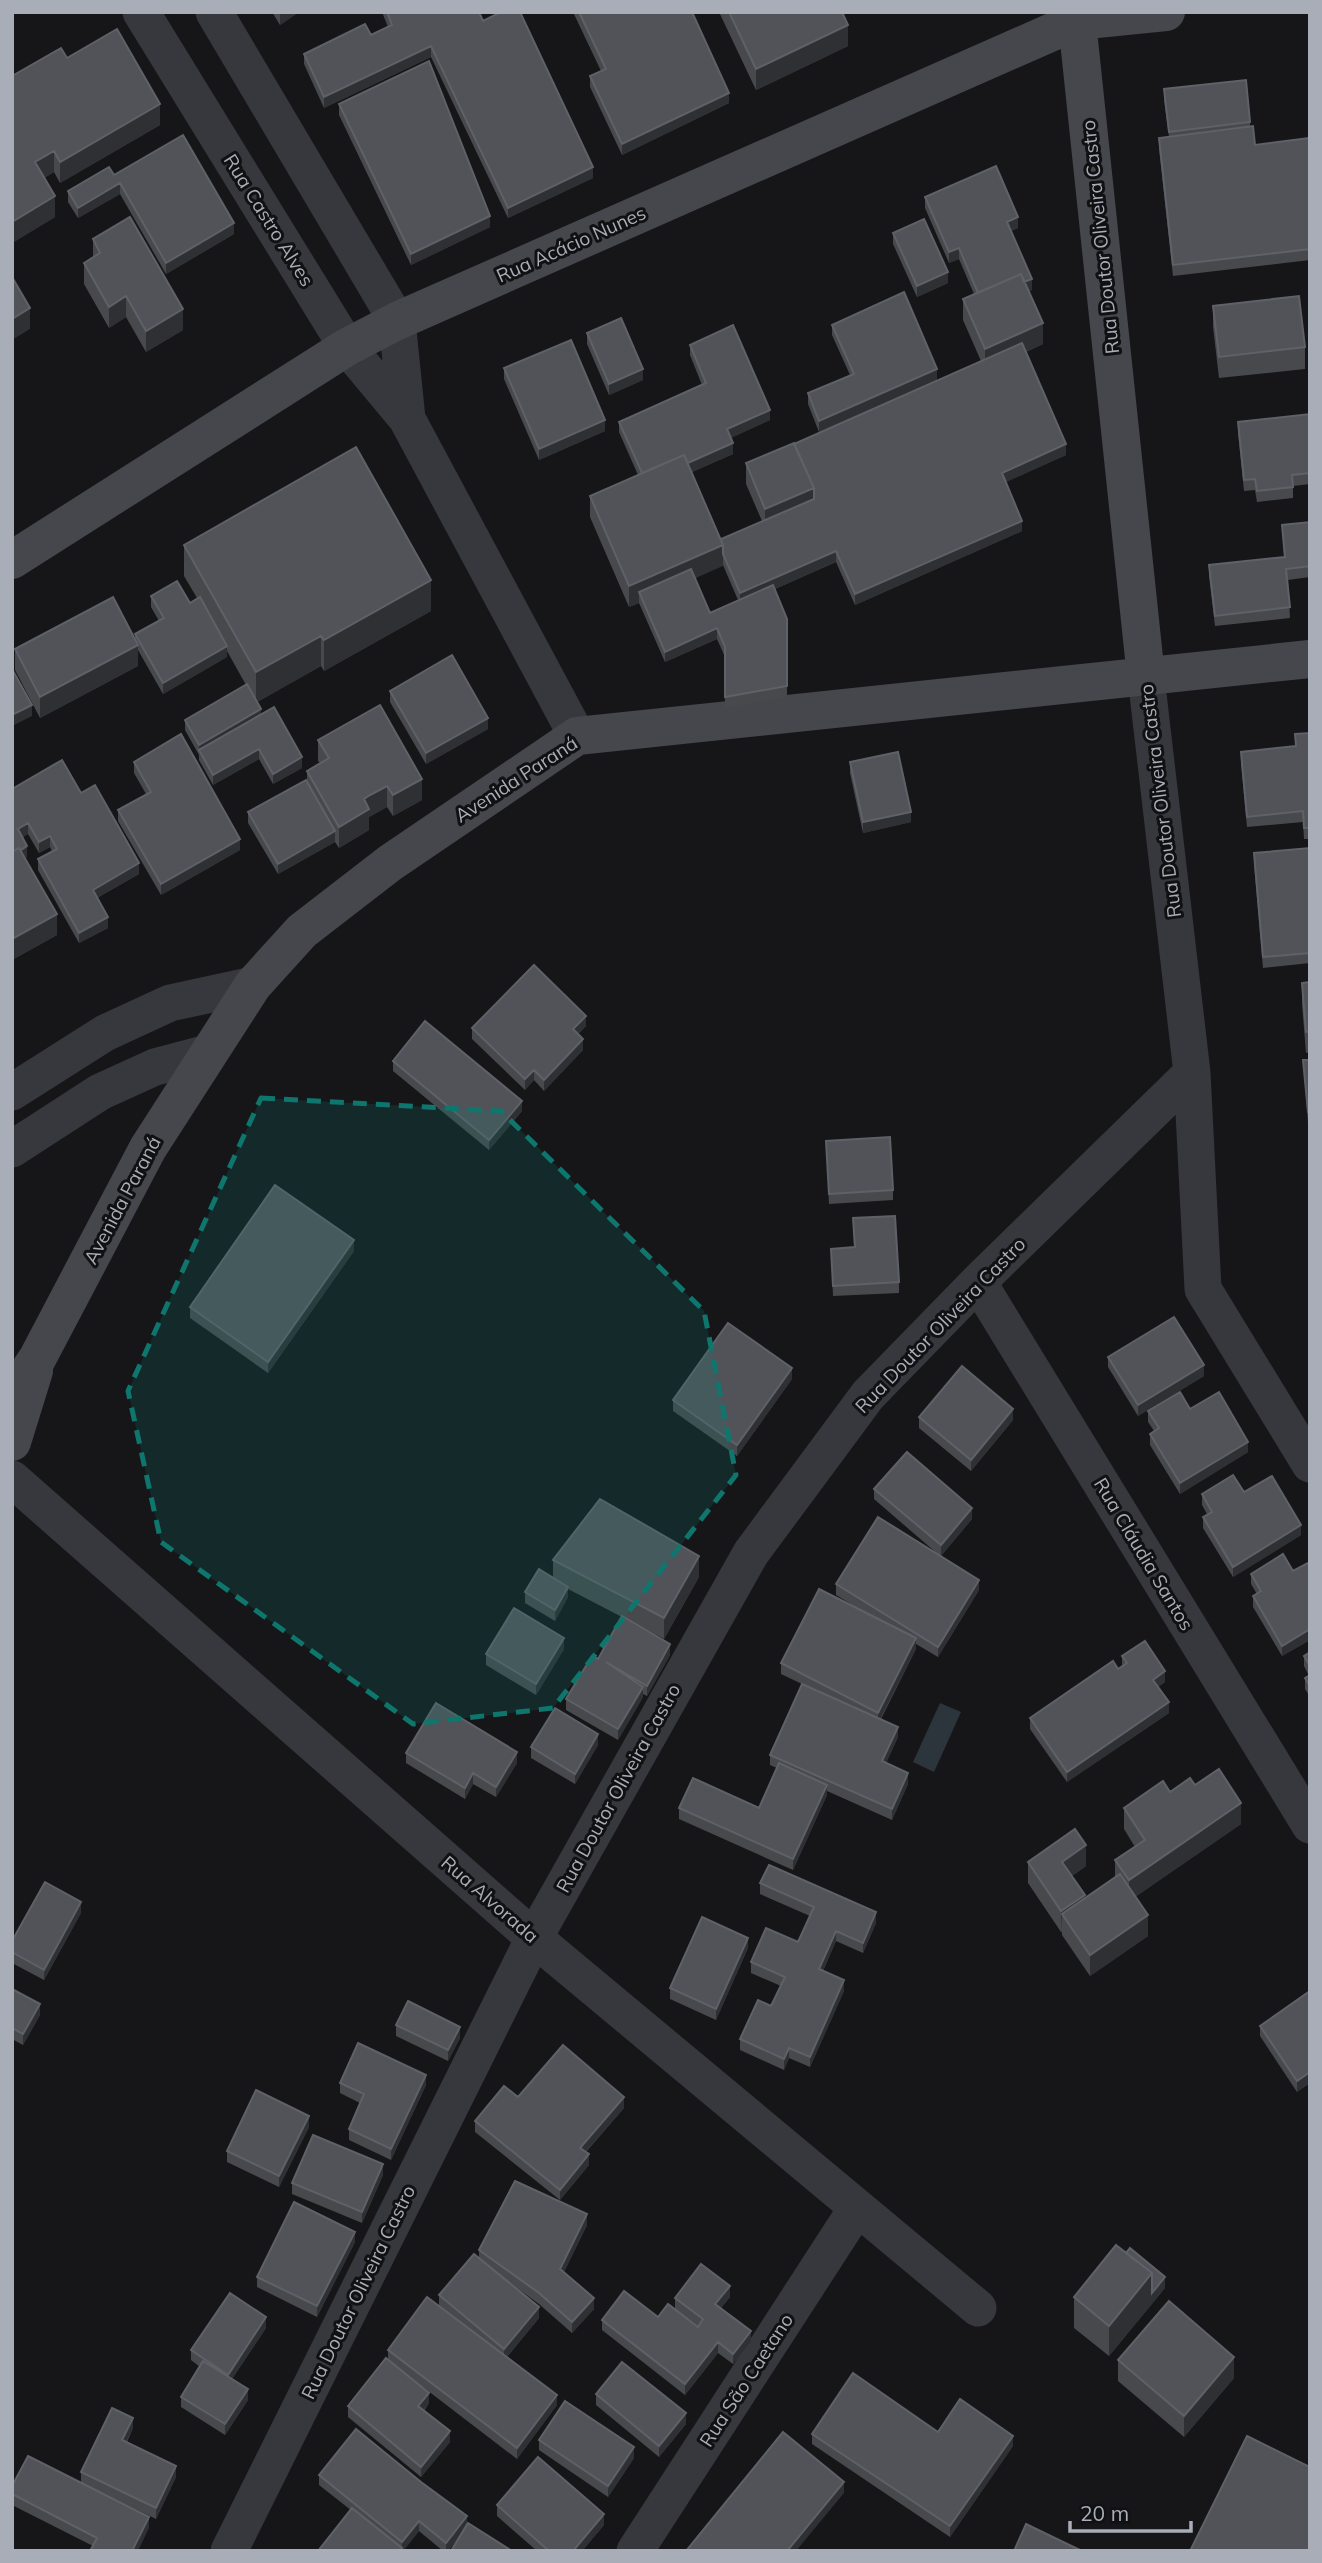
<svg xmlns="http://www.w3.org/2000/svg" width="1322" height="2563" font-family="Mulish,sans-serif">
  <rect width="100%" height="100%" fill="#161618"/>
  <path fill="#2c353c" d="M940,1703l21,9 -27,60 -21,-10z"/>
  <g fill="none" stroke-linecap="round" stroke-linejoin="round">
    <path stroke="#37383d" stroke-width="37" d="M141,12l206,335 60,72 170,317
      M214,12l183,309 10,98
      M1192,1073l11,216 107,175
      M12,1092l93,-59 65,-30 83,-18
      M12,1149l88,-57 55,-25 53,-14
      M978,1282l332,543
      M12,1479l522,459 444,370
      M229,2551l305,-613 217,-385 117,-158 110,-113 214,-209 -46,-396
      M635,2551l222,-343"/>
    <path stroke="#45474d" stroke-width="38" d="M1076,12l70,665
      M12,560l335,-213 50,-26 680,-300 89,-9
      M12,1396l25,-37 111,-211 105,-163 49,-54 88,-68 187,-127 733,-77
      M12,1442l22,-71"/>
  </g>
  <path fill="#47494d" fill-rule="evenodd" d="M272,12h27l-19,13z
    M382,12h97l4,9 110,157 -85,40 -77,-161 -107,51 -20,-44v-10l67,-19 17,-8z
    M573,12h119l37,91 -107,52 -32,-68v-11l11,-5z
    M719,12h123l6,34 -92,44z
    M67,58l93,67 -100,58 -6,-11 -10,6 11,39 -43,26v-167z
    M1164,89l86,33v5l5,18 55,-7v122l-137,16 -14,-128v-10l10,-1 -5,-37z
    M339,104l151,123 -79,38 -72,-150z
    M114,175l120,59 -68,40 -46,-80 -42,24 -10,-16v-11z
    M925,197l93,31 -7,3 21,59 -4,1 15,53 -17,8 40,103 -61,27 17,49 -167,74 -19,-43 -61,27 12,30v78l-62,11v-51l-8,-18 -52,23 -26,-59 -10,4 -39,-90v-21l48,-21 -19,-43v-10l83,-37 -12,-30v-10l80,75 -40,18 3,16 -41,18 29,67 41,-18 -16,-37v-21l48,-19 187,-83 -18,-41v-21l11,-5 -15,-35 -10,4 -24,-55zM723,565l15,35 -28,13 -15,-35z
    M893,233l55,50 -31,14 -24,-53z
    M93,239l90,91 -37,22 -20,-35 -17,11 -25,-44v-21l9,-6z
    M1213,306l92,41v22l-86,9 -6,-51z
    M832,325l105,55 -118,52 -11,-28v-11l42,-18 -18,-40z
    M587,333l56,47 -34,15 -22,-51z
    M504,368l101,63 -66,29 -35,-81z
    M1310,414v70l-17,2v12l-36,4 -2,-12 -11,1 -6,-58v-11z
    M1310,522v55l-22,3 2,38 -75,8 -6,-50v-11l75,-8 -2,-32z
    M184,545l247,66 -107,60 -3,-5 -64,36 4,12 41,54 -29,16 -14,-25 -46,26 -14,-25v-5l-14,-25v-10l61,-35 -19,-34v6l-64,37 -25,-44v16l-98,52 -25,-48v-21l120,-10v-5l24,-13 -8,-14v-11l39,7 7,-5 -13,-22z
    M390,691l98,38 -62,35 -36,-62z
    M1310,733v106h-6l-1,-17 -56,5 -6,-64v-11l54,-6v-12z
    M318,740l104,60 -29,16 -6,-9 -18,10v13l-30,18 -4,-6 -57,32 -30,-51v-11l59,-30v-11l13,-8 -2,-2z
    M134,762l106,88 -79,45 -43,-74v-11l28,-16 -12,-21z
    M850,762l61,60 -48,11 -13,-60z
    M12,789l69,4 58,81 -42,24 11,30 -29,15 -41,-73v-11l14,-8 -2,-4 -11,6 -11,-19 -5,3 4,20 -2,1 32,77 -45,25z
    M1310,848v115l-47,5 -9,-104v-11z
    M1310,982v70l-4,1 -4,-49v-21z
    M586,1026l-8,8 5,16 -39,41 -10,-11 -9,10 -53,-51v-11z
    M1303,1060h7v62l-2,1z
    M393,1061l129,50 -33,39 -96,-79z
    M826,1141l67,49v10l-64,4z
    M853,1218l46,64v11l-66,3 -2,-47 23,-1z
    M354,1251l-86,122 -78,-55v-11z
    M1108,1357l96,19 -66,40 -30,-49z
    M792,1379l-55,77 -64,-45v-11z
    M1148,1411l100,41 -68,42 -30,-49v-11l4,-3 -6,-9z
    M919,1417l94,3 -42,51 -52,-43z
    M874,1489l98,30 -31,37 38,34 -41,67 -22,-13v5l-35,70 17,18 -12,26 22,21 -16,36 -65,-29v4l-34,75 -114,-51v-11h80l18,-40 -7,-3v-10l32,-71 -21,-10v-11l83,-51 -28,-17v-11l104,-28 -66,-57z
    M1244,1492l57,43 -68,42 -30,-49v-11l4,-3 -5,-9v-11z
    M553,1560l146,17 -35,62 -28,-15 34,31 -23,41 -4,-2v3l-25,43 -52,-30v-11l32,-40 24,-42 -54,-28v8l-13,24 -30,-18v-11l28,-15z
    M1310,1562v78l-28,16 -29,-49v-11l4,-2 -6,-10v-10l42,-3z
    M564,1649l-28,46 -50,-30v-11z
    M1310,1652v45l-5,-8v-11l4,-2 -5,-10v-10z
    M1122,1656l43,26 -7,5 11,26 -102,69 -37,-53v-11l88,-49 4,-2z
    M598,1745l-23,39 -44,-26v-11z
    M406,1753l111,10 -21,34 -23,-13 -8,15 -59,-36z
    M1195,1785l46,39 -106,73 13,39 -58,40 -28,-41v-3h-1l-33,-49v-21l58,4 -14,10 13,22 30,-21v-17l20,-13 -11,-18v-21l46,-16z
    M760,1883l116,40 -13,30 -27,-12 -13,30 21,20 -34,76 -21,-9 -5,12 -44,-20v-11l31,-33 10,-20 -30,-13v-11l47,-20 12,-26 -50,-22z
    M81,1913l-37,67 -32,-17v-22z
    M748,1948l-32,72 -46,-21v-11z
    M12,1989l28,26 -17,30 -11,-6z
    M1310,1991v92l-13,9 -37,-56v-10z
    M396,2025l64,13 -12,23 -52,-25z
    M340,2083l86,2 -35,75 -42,-20v-11l11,-26 -20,-10z
    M518,2097l106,11 -38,44 3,13 -29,35 -85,-68v-11z
    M309,2127l-30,60 -52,-25v-11z
    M383,2175l-21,48 -70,-29v-11z
    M587,2225l-23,47 30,37 -22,24 -33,-29 -33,-24 33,38 -32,39 50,48 -40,54 -94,-72 6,16 -5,8 26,31 -29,35 -73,-60v-11l40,-46v-10l51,-44v-11l40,-37v-8z
    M355,2242l-38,75 -60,-30v-10z
    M1165,2288l-56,68 -35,-28v-31z
    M730,2297l-9,11 30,34 -18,22 -15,-11 -33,42 -83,-65v-10l56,-3 40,9 -23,-17v-11z
    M266,2328l-34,51 16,21 -23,35 -44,-28v-10l19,-30 -9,-7v-10z
    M1118,2360l116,18 -50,59 -66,-56z
    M596,2394l90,30 -27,33 -63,-52z
    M133,2428l-6,14 49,35 -20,42 -64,-31 57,40 -56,18 -81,-41v-19l69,-3v-11z
    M938,2432l75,14 -63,91 -138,-93v-10z
    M539,2440l95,18 -26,39 -69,-47z
    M319,2475l143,59 -14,17h-5l-24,-20 -16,20 -84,-66z
    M497,2505l107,20 -22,26h-45l-40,-35z"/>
  <path fill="#2f3033" d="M282,12h17l-19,13v-11z
    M848,25v21l-92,44v-21z
    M431,46v11l-107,51v-11z
    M729,93v10l-107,52v-11z
    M160,104v21l-100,58v-21z
    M54,151v21l-19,11v-21z
    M593,167v11l-85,40v-10z
    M120,183v11l-42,24v-10z
    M55,196v21l-43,26v-21z
    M490,216v11l-79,38v-11z
    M1018,217v11l-11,4v-10z
    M234,223v11l-68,40v-11z
    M959,248v11l-10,4v-11z
    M948,272v11l-31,14v-11z
    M1032,279v11l-50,22v-11z
    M126,296v21l-17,11v-21z
    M30,308v21l-18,11v-21z
    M183,309v21l-37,22v-21z
    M1043,323v21l-58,26v-21z
    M643,369v11l-34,15v-11z
    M937,369v11l-118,52v-11z
    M770,410v10l-43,20v-11z
    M605,420v11l-66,29v-11z
    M733,443v11l-88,39v-11z
    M1066,444v11l-64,29v-11z
    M814,488v21l-49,21v-21z
    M1022,521v10l-167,74v-11z
    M723,545v21l-80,35 -4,-9v11l-10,4v-21z
    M836,551v11l-96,42v-11z
    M431,580v31l-107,60v-31z
    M717,628v11l-52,23v-10z
    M321,636v30l-65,37v-31z
    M138,645v21l-98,52v-21z
    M227,646v11l-64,37v-11z
    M32,705v11l-20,10v-11z
    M261,709v11l-62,30v6v-11z
    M488,718v11l-62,35v-11z
    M259,749v10l-46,26v-10z
    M302,757v11l-29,16v-10z
    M422,779v21l-29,16v-21z
    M387,786v21l-18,10v13l-30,18v-21l25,-28z
    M911,812v10l-48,11v-11z
    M28,823v11l-10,6v-11z
    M335,831v11l-57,32v-10z
    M50,836v11l-11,6v-11z
    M240,839v11l-79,45v-11z
    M27,846v11l-15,8v-11z
    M139,863v11l-46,26v-10z
    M57,914v21l-45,25v-21z
    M108,917v11l-29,15v-10z
    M586,1016v10l-13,14v-11z
    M583,1039v11l-39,41v-11z
    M534,1070v10l-9,10v-11z
    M522,1101v10l-33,39v-10z
    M354,1240v11l-86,122v-11z
    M1204,1365v11l-66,40v-11z
    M792,1368v11l-55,77v-11z
    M1013,1409v11l-42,51v-11z
    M1248,1442v10l-68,42v-11z
    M972,1508v11l-31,37v-11z
    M1301,1525v10l-68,42v-10z
    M699,1556v21l-35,62v-21z
    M979,1580v10l-41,67v-10z
    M568,1587v10l-13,24v-11z
    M1310,1629v11l-28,16v-10z
    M564,1638v11l-28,46v-11z
    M916,1638v11l-38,74v-10z
    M670,1644v11l-23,41v-10z
    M1165,1671v11l-12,8v-10z
    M643,1687v10l-25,43v-11z
    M1169,1702v11l-102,69v-10z
    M898,1727v10l-16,35v-11z
    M598,1734v11l-23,39v-10z
    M517,1752v11l-21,34v-10z
    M473,1773v11l-8,15v-11z
    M908,1773v11l-16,36v-11z
    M827,1785v10l-34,75v-11z
    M1241,1803v21l-112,77v-21z
    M1086,1845v21l-24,17v-21z
    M1085,1895v21l-23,-2 -1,18v-21z
    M81,1902v11l-37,67v-10z
    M876,1912v11l-13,30v-10z
    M1148,1915v21l-58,40v-21z
    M836,1931v10l-17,39v-11z
    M748,1938v10l-32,72v-11z
    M844,1980v11l-34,76v-10z
    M40,2004v11l-17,30v-11z
    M460,2027v11l-12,23v-11z
    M789,2048v10l-5,12v-11z
    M1310,2072v11l-13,9v-11z
    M426,2075v10l-35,75v-11z
    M624,2097v11l-44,50v-10z
    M309,2116v11l-30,60v-11z
    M589,2154v11l-29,35v-10z
    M383,2164v11l-21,48v-11z
    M587,2214v11l-27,55v-11z
    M355,2232v10l-38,75v-11z
    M1152,2273l13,4v11l-56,68v-30z
    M730,2286v11l-15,18v-11z
    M594,2298v11l-22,24v-11z
    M539,2307v11l-35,42v-11z
    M266,2317v11l-38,57v-10z
    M751,2331v11l-18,22v-10z
    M718,2342v11l-33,42v-11z
    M1234,2357v21l-50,59v-21z
    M248,2389v11l-23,35v-11z
    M429,2393v10l-11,14v-11z
    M557,2395v10l-40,54v-11z
    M686,2413v11l-27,33v-11z
    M133,2418v10l-11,22v-10z
    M450,2431v11l-29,35v-10z
    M1013,2436v10l-63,91v-11z
    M634,2447v11l-26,39v-11z
    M176,2466v11l-20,42v-11z
    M844,2482v11l-48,58h-9z
    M604,2514v11l-22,26h-9z
    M467,2516v11l-19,24h-2v-8z
    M149,2517v11l-11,23h-6z
    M419,2521v10l-16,20h-3l2,-3v-6z"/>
  <path fill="#525359" stroke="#5f6168" stroke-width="2" d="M387,12h92l4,9 18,-9h19l73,155 -85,41 -77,-162 -107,51 -20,-43 61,-30 6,11 21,-10z
    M579,12h113l37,81 -107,51 -32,-68 16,-7z
    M729,12h113l6,13 -92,44z
    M117,29l43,75 -100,58 -6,-11 -19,11 20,34 -43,26v-146l49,-28 6,10z
    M429,61l61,155 -79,38 -72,-150z
    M1246,80l4,42 -81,10 -5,-43z
    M1253,126l2,19 55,-7v111l-137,16 -14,-127z
    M183,135l51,88 -68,40 -46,-80 -42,25 -10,-17 41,-24 5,8z
    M996,166l22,51 -11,5 25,57 -8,3 -3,-8 -43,19 -19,-45 -10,4 -24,-55z
    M130,217l53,92 -37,22 -20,-35 -17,11 -25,-44 16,-10 -7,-14z
    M924,219l24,53 -31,14 -24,-53z
    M1021,274l22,49 -58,26 -22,-50z
    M12,277l18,31 -18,11z
    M904,292l33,77 -118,52 -11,-28 46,-19 -22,-49z
    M1299,296l6,51 -86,10 -6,-51z
    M621,318l22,51 -34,15 -22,-51z
    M733,325l37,85 -43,19 6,14 -45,20 -4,-8 -42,18 -23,-51 87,-39 -16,-38z
    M571,340l34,80 -66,29 -35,-81z
    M1022,343l44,101 -64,29 20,48 -167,73 -19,-43 -96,42 -17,-39v-9l-2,-6 93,-40v-11l-20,-44z
    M1310,414v59l-18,2 1,12 -36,4 -2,-12 -11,1 -6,-58z
    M794,443l20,45 -49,21 -19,-46z
    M356,447l75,133 -107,60 -3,-4 -65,36 -72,-127z
    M684,455l39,90 -94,41 -39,-90z
    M1310,522v44l-24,3 4,38 -75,9 -6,-51 76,-8 -3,-32z
    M691,569l19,44 63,-28 14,34v67l-62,11v-50l-8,-19 -52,24 -26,-60z
    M177,581l13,22 10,-6 27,49 -64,37 -28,-49 29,-16 -13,-22z
    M113,597l25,48 -98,52 -25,-48z
    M452,655l36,63 -62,35 -36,-62z
    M12,669l20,36 -20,10z
    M247,684l14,25 -62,36 -14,-25z
    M380,705l42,74 -29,16 -6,-9 -17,9 -6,4 5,10 -30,18 -32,-56 22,-13 -11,-18z
    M274,707l28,50 -29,17 -14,-25 -46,26 -14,-25z
    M1310,733v95h-6l-1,-17 -56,6 -6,-65 55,-6 -1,-12z
    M181,734l59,105 -79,45 -43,-74 33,-18 -17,-30z
    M898,752l13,60 -48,10 -13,-60z
    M62,760l19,33 14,-8 44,78 -46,27 15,27 -29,16 -41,-74 19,-10 -7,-13 -11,6 -11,-19 -10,6 9,17 -6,4 -2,-2 -7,4v-63z
    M306,780l29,51 -57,33 -30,-52z
    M19,848l38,66 -45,25v-87z
    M1310,848v105l-47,4 -9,-104z
    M534,965l52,51 -13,13 10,10 -39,41 -10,-10 -9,9 -53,-51z
    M1310,982v49l-4,1 -4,-49z
    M425,1021l97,80 -33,39 -96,-79z
    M1303,1060h7v52h-2z
    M890,1137l3,53 -64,4 -3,-53z
    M275,1185l79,55 -86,122 -78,-55z
    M895,1216l4,66 -66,4 -2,-37 24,-2 -2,-29z
    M1174,1317l30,48 -66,40 -30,-48z
    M728,1323l64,45 -55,77 -64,-45z
    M962,1366l51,43 -42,51 -52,-43z
    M1180,1392l10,17 29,-17 29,50 -68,41 -30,-49 9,-6 -11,-17z
    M907,1452l65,56 -31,37 -67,-56z
    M1233,1475l11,17 28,-16 29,49 -68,42 -30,-50 9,-5 -10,-18z
    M600,1499l99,57 -35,62 -111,-58z
    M878,1517l101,63 -41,67 -102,-63z
    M1283,1554l10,17 17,-9v67l-28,17 -29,-50 8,-5 -10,-17z
    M539,1569l29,18 -13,23 -30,-18z
    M819,1589l97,49 -38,75 -97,-50z
    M514,1608l50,30 -28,46 -50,-30z
    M622,1616l48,28 -23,42 -41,-24 37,25 -25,42 -52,-30 26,-43 6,3z
    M1145,1641l20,30 -12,9 16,22 -102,70 -37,-54 83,-57 5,8 9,-6 -5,-7z
    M1310,1652v14l-6,-10z
    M1310,1675v11l-5,-8z
    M802,1684l96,43 -16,34 26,12 -16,36 -122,-54z
    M436,1703l81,49 -21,35 -23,-14 -8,15 -59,-35z
    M555,1708l43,26 -23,40 -44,-27z
    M779,1763l48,22 -34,74 -114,-51 14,-30 66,30z
    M1219,1769l22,34 -112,77 -14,-20 30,-20 -21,-32 39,-27 7,11 20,-14 5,7z
    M1075,1829l11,16 -24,17 23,33 -24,16 -33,-49z
    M769,1865l107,47 -13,31 -27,-12 -17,38 25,11 -34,77 -21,-9 -5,11 -44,-20 18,-39 13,6 14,-29 -34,-15 15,-34 32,14 16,-35 -54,-24z
    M1120,1874l28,41 -58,40 -28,-41z
    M45,1882l36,20 -37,68 -32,-18v-11z
    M702,1917l46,21 -32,71 -46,-21z
    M12,1989l28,15 -17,30 -11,-6z
    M1310,1991v81l-13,9 -37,-55z
    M408,2001l52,26 -12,23 -52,-25z
    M358,2043l68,32 -35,74 -42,-20 15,-35 -24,-11z
    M563,2045l61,52 -44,51 9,6 -29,36 -85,-69 29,-35 14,11z
    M256,2090l53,26 -30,60 -52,-25z
    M313,2135l70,29 -21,48 -70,-29z
    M515,2181l72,33 -27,55 34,29 -22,24 -33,-29 -60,-43z
    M294,2202l61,30 -38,74 -60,-29z
    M1116,2245l36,28 -43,53 -35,-29z
    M1130,2248l35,29 -13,16v-20l-26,-20z
    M474,2254l65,53 -35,42 -65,-54z
    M701,2264l29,22 -15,18 36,27 -18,23 -15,-12 -33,42 -83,-64 22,-29 34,26 10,-13 30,23 5,-8 -28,-21z
    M230,2293l36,24 -38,58 -37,-25z
    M427,2297l130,98 -40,53 -129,-98z
    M1169,2301l65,56 -50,59 -66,-56z
    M386,2358l43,35 -11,13 32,25 -29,36 -73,-61z
    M203,2361l45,28 -23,35 -44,-27z
    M622,2362l64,51 -27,33 -63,-52z
    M853,2373l85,59 22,-33 53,37 -63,90 -138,-92z
    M565,2401l69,46 -26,39 -69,-46z
    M112,2408l21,10 -11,22 54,26 -20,42 -75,-36z
    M356,2429l65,53 46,34 -21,27 -27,-22 -17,21 -83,-67z
    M783,2432l61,50 -57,69h-101z
    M1247,2436l63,31v84h-120z
    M28,2456l121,61 -17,34h-42l7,-13 -85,-44v-8z
    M538,2457l66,57 -31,37h-24l-52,-46z
    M352,2508l50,40 -2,3h-82z
    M468,2523l44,28h-61z
    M1026,2524l56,27h-68z"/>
  <path fill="#0f766e" fill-opacity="0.2" stroke="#0f766e" stroke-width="5" stroke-dasharray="14 9" stroke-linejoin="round" d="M261,1098l240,13 203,200 32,164 -183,233 -140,16 -252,-182 -33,-151z"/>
  <g text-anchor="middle" stroke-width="6" stroke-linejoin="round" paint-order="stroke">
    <g font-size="19" fill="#a8adb8" stroke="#111113">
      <text transform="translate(269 220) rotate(58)" y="7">Rua Castro Alves</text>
      <text transform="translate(1100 237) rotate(-96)" y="7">Rua Doutor Oliveira Castro</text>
      <text transform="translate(571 244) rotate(-24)" y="7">Rua Acácio Nunes</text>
      <text transform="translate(516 779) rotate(-33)" y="7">Avenida Paraná</text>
      <text transform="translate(1160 801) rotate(-97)" y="7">Rua Doutor Oliveira Castro</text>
      <text transform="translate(122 1200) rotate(-62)" y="7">Avenida Paraná</text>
      <text transform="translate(940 1325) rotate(-46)" y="7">Rua Doutor Oliveira Castro</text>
      <text transform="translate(1144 1554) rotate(59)" y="7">Rua Cláudia Santos</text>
      <text transform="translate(618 1788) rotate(-61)" y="7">Rua Doutor Oliveira Castro</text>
      <text transform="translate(490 1899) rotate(41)" y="7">Rua Alvorada</text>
      <text transform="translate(358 2292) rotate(-64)" y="7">Rua Doutor Oliveira Castro</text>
      <text transform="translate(746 2380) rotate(-57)" y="7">Rua São Caetano</text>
    </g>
  </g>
  <rect width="1322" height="2563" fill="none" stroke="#a8adb8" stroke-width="28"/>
  <path d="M1070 2521v10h121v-10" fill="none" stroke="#a8adb8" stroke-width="3.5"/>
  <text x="1080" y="2521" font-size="21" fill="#a8adb8" stroke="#111113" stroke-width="5" paint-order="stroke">20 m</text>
</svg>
